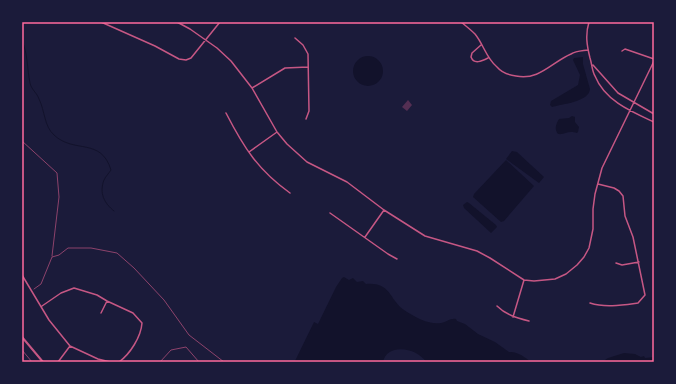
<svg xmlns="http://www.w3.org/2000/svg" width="676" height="384" font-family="'Zilla Slab',serif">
  <rect width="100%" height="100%" fill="#1b1b3a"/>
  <path fill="#12122b" d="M353 71a15 15 0 1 1 30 0a15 15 0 1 1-30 0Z
    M583,57v7l7,25c-1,13 -28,15 -38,18l-2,-2 1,-4 27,-16 2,-10 -7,-15 1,-2z
    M572,116l3,1v5l4,5 -1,5 -1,1c-10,-3 -11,2 -19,1 -4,-5 -2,-10 1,-15l10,-1z
    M512,151l5,1 27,25 -5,6 -33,-24z
    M506,160l28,26 -30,35 -3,1 -28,-25 1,-3z
    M467,202l2,1 27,22 1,2 -6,6 -27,-25 -1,-3z
    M344,277l5,3 4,-2 4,4 6,-1 3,3c27,-2 22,17 41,28 10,6 23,13 34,11 6,-1 9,-5 15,-4l1,2 8,3 13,10 17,8 14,10c8,-1 16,5 22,10h-105c-8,-14 -39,-20 -43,0h-85l-3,-1 19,-39 4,2 18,-37 6,-9z
    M624,353l11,1 6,3 3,-1 1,2 9,-1v5h-52l6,-4z"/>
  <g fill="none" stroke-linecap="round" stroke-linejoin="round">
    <path stroke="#12122b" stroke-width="1" d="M22,41c6,12 5,28 8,42 1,6 7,10 9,16 6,12 5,27 15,36 20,19 47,2 57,35 -2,3 -5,6 -7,10 -5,13 0,23 10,31"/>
  </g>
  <path fill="#542f53" d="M408,100l4,5 -5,6 -5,-4z"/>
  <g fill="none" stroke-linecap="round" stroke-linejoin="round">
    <path stroke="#ff6b9d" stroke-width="0.5" d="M22,141l35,32 2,24 -7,59
      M34,289l7,-5 11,-27 7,-2 9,-7h23l26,5 17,15 30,32 25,35 35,27
      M22,350l10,12
      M160,362l11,-12 15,-3 13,15"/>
    <path stroke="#c65784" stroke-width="1.5" d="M101,22l54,24 24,13 7,1 5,-2 29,-36
      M177,22l13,7 27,19 14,13 21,27 25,44 10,12 20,18 40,20 37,28 41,26 52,15 13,7 34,22 10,1 21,-2 11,-5 11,-9 7,-8 5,-9 4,-19v-20l2,-15 7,-26 52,-107
      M461,22c5,4 10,8 14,12 9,11 11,24 22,33 5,6 11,8 19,9 23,5 36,-14 55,-22 5,-3 11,-3 17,-4
      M589,22c-4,13 -2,24 1,36 2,6 2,13 5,18 10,25 37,36 59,46
      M295,38l8,7 5,9 1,57 -3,8
      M481,45l-9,8 -1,4c3,8 11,4 17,1
      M622,51l3,-2 29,10
      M593,65l25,28 36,21
      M252,88l33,-20 23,-1
      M226,113c18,35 32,57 64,80
      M249,152l28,-20
      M330,213l58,41 9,5
      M365,237l19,-27
      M616,263l6,2 17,-3
      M22,275l27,45 21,26 28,13 12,3h8
      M590,303c15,5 33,2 48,0l7,-8 -12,-58 -8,-21 -2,-20 -4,-5 -5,-3 -16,-4
      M42,306l19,-13 13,-5 23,7 10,6 26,12 9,10c-1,14 -12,31 -23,39
      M497,306c9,9 20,12 32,15
      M101,313l6,-12
      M513,317l11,-37
      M58,362l12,-16"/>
    <path stroke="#c65784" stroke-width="2" d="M22,337l21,25"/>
  </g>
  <rect width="676" height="384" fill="none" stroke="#1b1b3a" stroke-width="46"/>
  <rect x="23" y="23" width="630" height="338" fill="none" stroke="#ff6b9d" stroke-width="1.5"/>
</svg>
